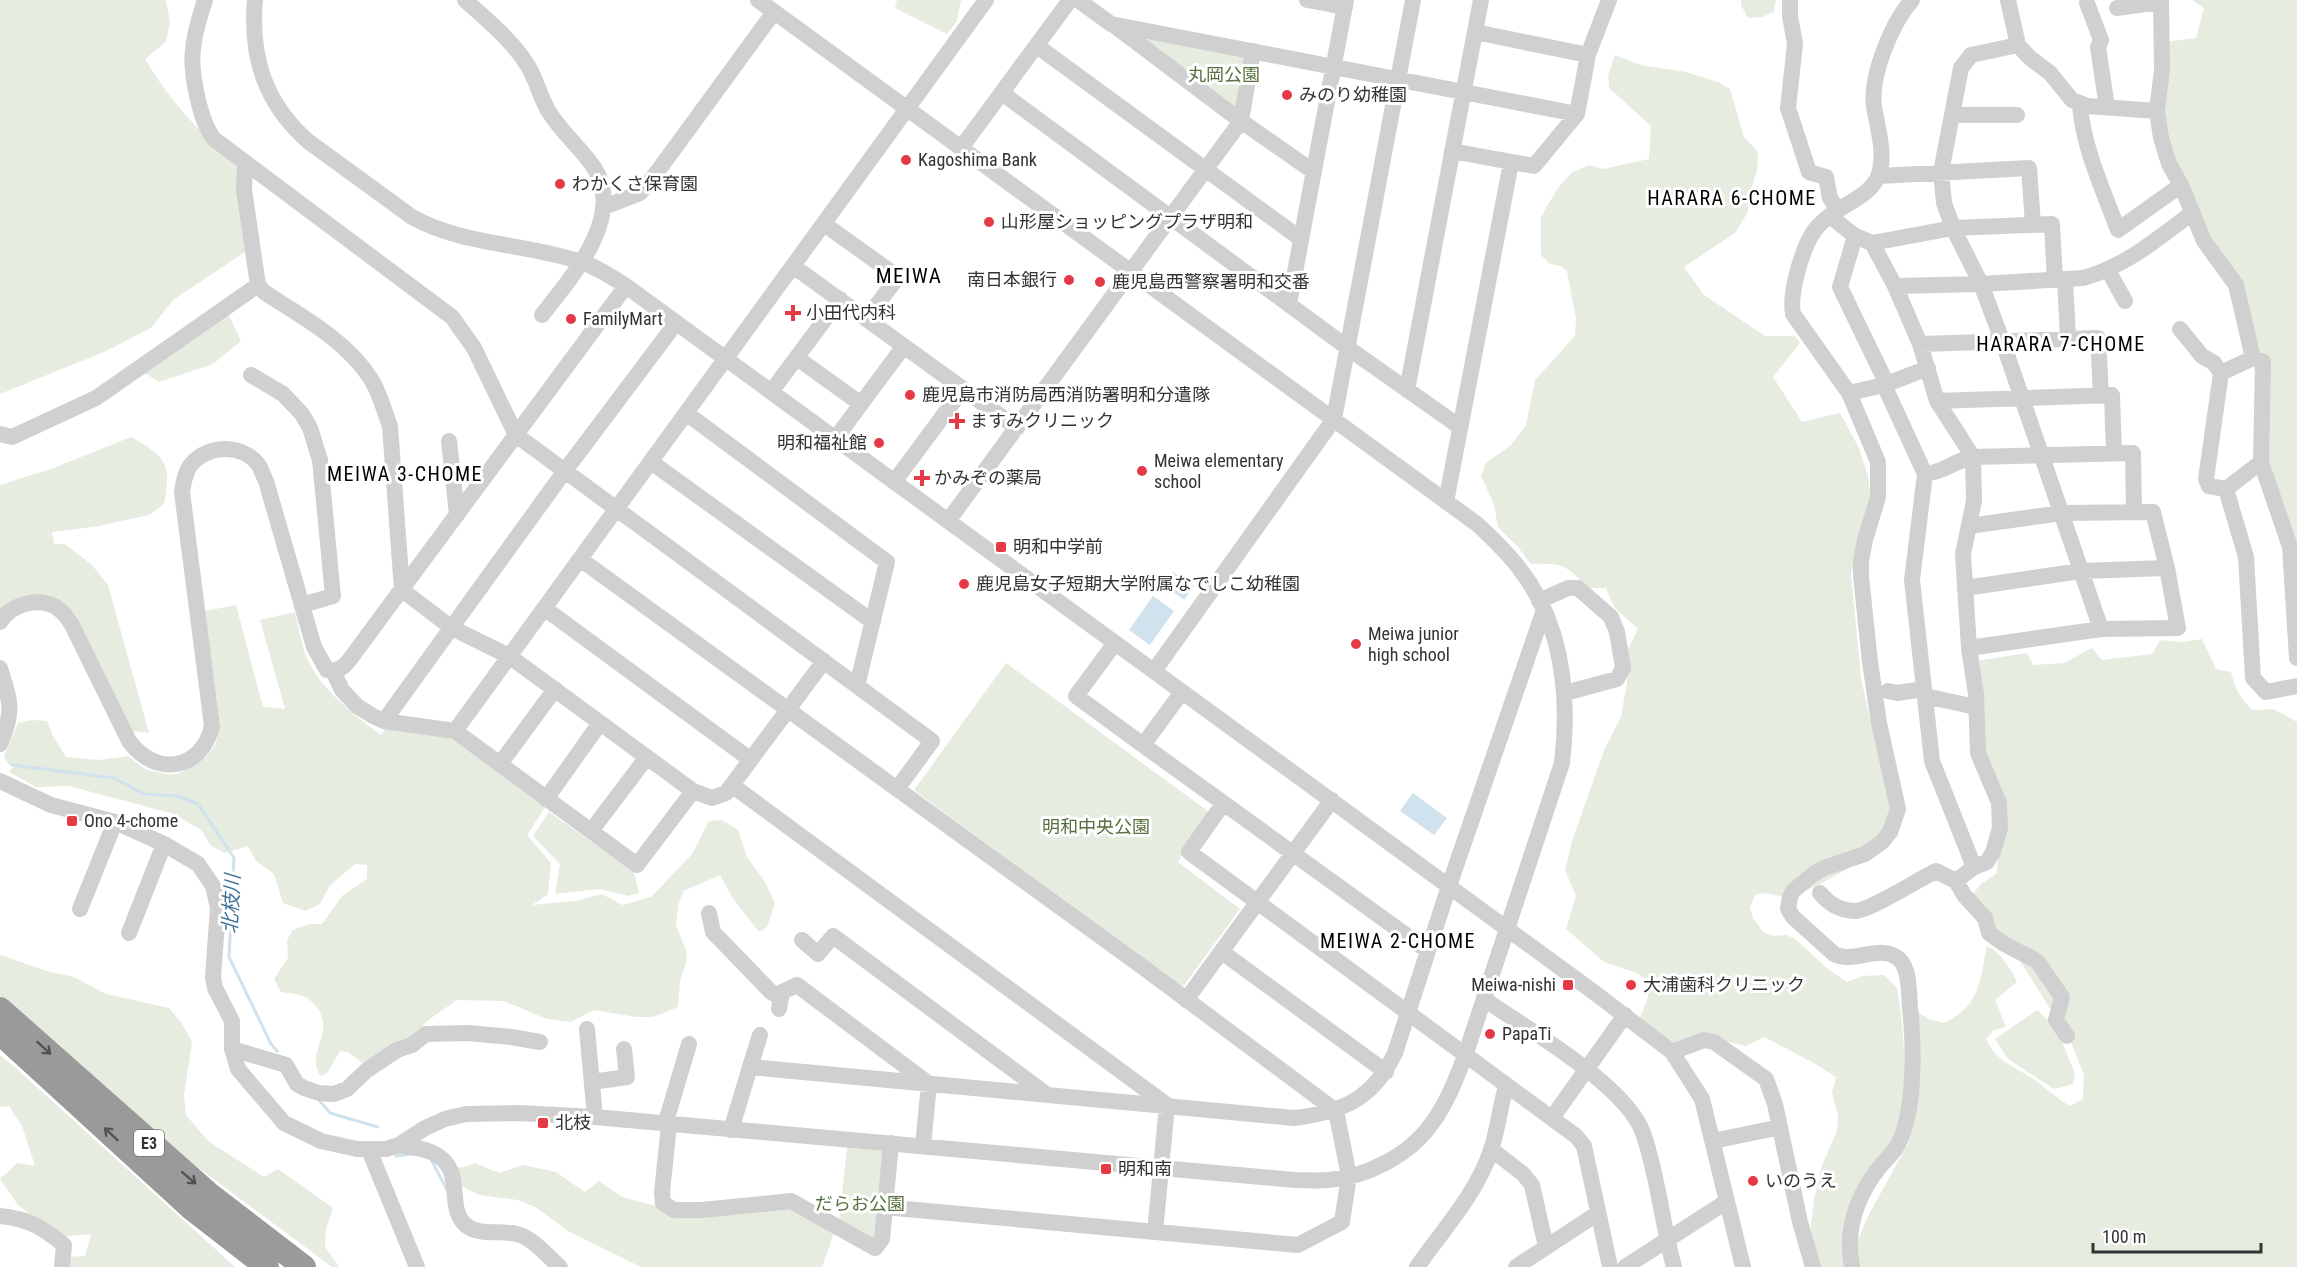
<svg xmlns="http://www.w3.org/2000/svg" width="2297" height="1267" font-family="'Roboto Condensed','Noto Sans JP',sans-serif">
  <rect width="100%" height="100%" fill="#fff"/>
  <path fill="#e6ecdf" d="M0,0h166l4,22 -4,20 -21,17c26,43 53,73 92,104l11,87 -75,50 -22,28 -47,24 -104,42z
    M897,0h64l-4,21 -10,13 -52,-26z
    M1741,0h35l-2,12 -12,5 -14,1 -7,-13z
    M2192,0h105v585l-31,-124 -9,-110 -92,-217 1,-92 30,-4 8,-30z
    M1148,38l95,19 4,4 -8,45 -6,2 -87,-65z
    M1615,55l25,10 46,7 32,10 12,7 14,48 14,15 -1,19 -8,23 -1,18 -13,21 -51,34 20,28 61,41h30l5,7 -27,34 29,45 38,-9 19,35 9,28 2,19 -1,16 -18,62 10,105 15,69 19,65 -10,35c-20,11 -78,48 -97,49 -12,1 -20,-5 -33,-1l-5,13 3,10 10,14 11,4 12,-1 9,4 33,30 19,13 16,-6 21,-1 13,13 4,25 6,73 -3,23 -16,40 -23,31 -19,87h-30l-7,-24 5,-43 8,-35 15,-34 1,-16 -6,-22 4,-16 -24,-15 -48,-25 -18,9 -45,-11 -27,10 -35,-26 9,-21v-16l-11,-9 -33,-11 -38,-33 10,-33 -11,-26 7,-29 33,-93 16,-31 8,-47 -3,-17 12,-24 -24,-22 -8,-19h-19c-20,-24 -26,-25 -56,-24l-14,-18 -19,-19 -4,-22 -13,-29 5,-13 25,-18 15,-20 9,-45 40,-44 1,-17 -9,-48 -6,-5 -11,-2 -9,-9v-38l5,-9 12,-20 13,-15 18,-8 14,4 46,-10 2,-33 -42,-38 -1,-12z
    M228,314l13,27 -28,23 -54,18 -16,-10z
    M131,437c35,20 41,26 33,67l-15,11 -50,11 -47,6 2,12h11l27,21 16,20 41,148 -16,-2 -57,-116c-21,-22 -53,-27 -76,-5v-125l51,-16z
    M236,605l27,102 22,2 -25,-89 35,-8c3,14 6,28 10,41 12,34 49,62 76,82l5,-7 61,9 12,6 87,63 -19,29 24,28 -3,31 -16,11 43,-4 27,-7 20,11 29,-8 41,-43 17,-33 13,-1 16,10 9,27 18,25 10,21 -8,24 -8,5 -27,-35 -12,-22 -37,16 -5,15 -2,20 10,24 1,10 -7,21 -2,26 -25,10h-17l-42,-7 -23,12 -24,-3 -43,-18 -47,-1 -30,21 -18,21 -30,15 -17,5 -14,-10 -8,-1 -13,22 -6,3c-17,-21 14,-43 -3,-67 -10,-15 -21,-15 -37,-17l-7,-13 14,-21 -1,-18 6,-10 16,-6h13l21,-29 24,-16v-14l-12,-1 -25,21 -10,19 -15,7 -22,-8 -9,-29 -18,-13 -8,-15 -23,7 -14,-7 -10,-16 -27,-16 -105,-28 -33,1 -27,-15 4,-5 -6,-4 -3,-8 14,-32 14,-3 15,1 6,15 13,21 33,3 29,-4 17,13 20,5h13l27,-16 10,-12 5,-22 -15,-113z
    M2202,639l14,30 15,3c4,16 9,27 22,38l21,-1 23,13v545h-440v-24l10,-25 41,-74 7,-27 1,-106 13,8 15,4c37,-18 35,-40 43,-77 14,6 23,22 30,36l-22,18 11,27 -12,3 -8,9c9,21 28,28 46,39 13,9 24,20 38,28l13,-7 1,-24 -13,-33 -51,-81 -18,-11 -30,-55 9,-11 15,-10 6,-45 -20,-76 -7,-92 52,-8 6,12 31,-2 28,-15 10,12 50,-6 8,-14 22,2z
    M1006,663l203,149 -31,50 62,47 -58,79 -268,-198z
    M549,812l85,60 5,21 -11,3 -29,-7 -44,5 5,-30 -27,-28z
    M0,955l50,17 24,5 32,17 63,14 12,14 11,20 -8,53 2,20 22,26 56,36 14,-8 55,39 -7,21 -1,18 14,20h-7l-140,-104 -180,-156 -12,-11z
    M2037,1010l20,19 18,45 -2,10 -19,5 -46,-30 -13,-20z
    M0,1055l18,15 217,197h-166l-5,-10 21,-1 6,-22 -31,3 -42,-32 -18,-26 17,-16 18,3 -13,-40 -13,-20 -9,1z
    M847,1148l37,2 -8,88 -6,3 -31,-19z
    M475,1163l24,10 24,-8 33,7 29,20 14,-11 23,16 34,9h135l43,27 -12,34h-181l-73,-36 -31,-23 -19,-8 -39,-5 -16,-8 -15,-19 16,-1z"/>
  <path fill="#cfe2ee" d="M1173,572l21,14 -10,14 -20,-15z
    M1153,596l21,15 -24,34 -21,-15z
    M1413,793l34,25 -13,17 -34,-24z"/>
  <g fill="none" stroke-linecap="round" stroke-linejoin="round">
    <path stroke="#cfe2ee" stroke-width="3" d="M12,765l102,13 30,16 34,2 20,8 36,54 -5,99 42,87 6,7
      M319,1100l11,13 48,14
      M396,1156l14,-2
      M432,1161l15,29"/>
    <path stroke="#d0d0d0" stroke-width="16" d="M205,0c-5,16 -11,33 -12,50 -3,21 7,72 21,89l238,178 22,31 42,87 416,306 -35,48
      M255,0c-5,57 10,104 54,142l103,75c52,29 114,26 169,45 16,5 31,15 45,24l969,707 77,59 30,47 41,168
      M465,0c23,21 47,40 63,66 9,15 12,31 21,46 13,21 33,37 46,57 30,49 -25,110 -53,146
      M1078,0l33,24 466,90
      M1307,0l38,7
      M1790,0v16l5,28 -7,64 21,64 17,5 4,21 8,12
      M2008,0l10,45 12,13 20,15 22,27 15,6 70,5
      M2161,0l1,70 -5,41 4,27 8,26 12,21 23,56 32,44 17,73
      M2087,3l14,37 -3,7 9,60
      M2117,8l43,-6
      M1115,26l126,95 73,51
      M1475,32l113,23
      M2018,45l-47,10 -10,13 -20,104 3,31 9,25 28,56 21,56 99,289
      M1037,46l264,193
      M1002,93l346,255 112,79
      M2080,105c3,42 23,85 38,125l63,-45
      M1952,115h65
      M961,148l109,-148
      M1452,151l82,15 43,-52 11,-59 21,-55
      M245,162l-1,28 14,95 6,7c38,25 82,48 107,87 9,14 13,32 19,47l12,164 50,38 57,28 184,135
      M1879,176l150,-8 4,57
      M604,207l36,-14 12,-14 122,-167
      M824,224l74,53 -32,42
      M1855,236l-15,51 43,89 1,9 41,89 -13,106 20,181 42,106
      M1872,243l81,-15 99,-4 3,56
      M793,266l224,162
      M2108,270l17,31
      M2065,280l3,58
      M1895,286l86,-2 102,-6c42,-11 75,-40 109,-65
      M1289,304l57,-304
      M2180,329l22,27 12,7 7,10
      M1920,344l178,-6 3,58
      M797,358l64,46
      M251,375l32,19 19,20 8,14 10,32 13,136 -31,9
      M1407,390l74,-390
      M771,392l69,-93
      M1849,393l35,-8 44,-17
      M1937,401l175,-6 2,59
      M686,413l201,149 -30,124
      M0,434l12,3 84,-39 162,-113
      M835,439l69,-93
      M449,441l8,74
      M651,462l222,160
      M1925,474c17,-1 31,-14 48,-17l160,-4 1,59
      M894,482l69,-93
      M2226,489l35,-27
      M1446,502l65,-339
      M948,521l293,-400 12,-70
      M580,559l560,406 196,146 13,65 -7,46 -44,23 -414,-38
      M1965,588l116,-17 86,-3
      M1539,601l29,-13h10l33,29 6,15 6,36 -6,11 -52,14
      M544,608l207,152
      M0,622c11,-18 37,-25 56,-15 7,5 12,11 16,18l57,116c27,37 73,29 83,-15l-30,-234c1,-8 3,-16 6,-23 14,-24 52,-27 70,-5 3,4 5,12 8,17l48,166 13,23c15,3 21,-8 29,-19l270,-365
      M1115,643l-39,53 67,49
      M1969,648l132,-19 77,-1 -11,-60 -14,-56 -91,1 -93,13
      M2297,658l-7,-111 -29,-85 2,-100 -10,-4 -32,15 -15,106 3,7 17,3 20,68 7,121 13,14 31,-6
      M0,668c10,33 15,42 0,76
      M333,671l9,19 15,16 16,10 11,5 71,10 182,134 56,-74 19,7 14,-5 98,-132
      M1154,671l180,-252 79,-419
      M1888,691l9,2 27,-4
      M1182,692l-39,53 285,206
      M1925,696l51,11
      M384,721l180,-249 112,-149
      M455,731l531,-731
      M500,764l55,-75
      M0,781l51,24 64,17 49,22 34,20 15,22 5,22 -5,69 2,11 17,33v28l6,20 46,54 37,18 36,8h29l13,-4 26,-17 20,-9 21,-5 52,-1 77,4 700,63c11,0 22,1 33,0 39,-3 82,-25 104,-57 15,-20 24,-44 33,-67l97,-293c8,-69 1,-139 -43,-195 -12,-16 -27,-30 -42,-44l-719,-524
      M733,786l434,319 -12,127
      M546,799l54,-76
      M1223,804l-34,48 387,284 8,10 26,121
      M591,831l56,-74
      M1956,881l8,14 21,23 4,15 15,11 33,17 25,36 -6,23 11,16
      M1820,893c9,11 20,18 36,18 15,-1 63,-32 80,-40l20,10 18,-14 13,-5 6,-10 7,-24 -1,-25 -21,-50 -2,-59 -7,-46 -6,-94 11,-53 -1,-44 -36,-56 -17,-57 -25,-58 -23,-43 -17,-7 -25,-20
      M80,909l35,-87
      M709,913l4,19 58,60 10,6
      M129,933l35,-89
      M802,940l16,14 15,-18 213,158
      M1222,952l164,120
      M1484,999c43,30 142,86 159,134 15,42 19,91 31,134
      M1186,1000l146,-200
      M779,1009l3,-17 15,-7 132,99 -6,62
      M587,1029l8,88
      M232,1049l54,16 11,19 7,4 15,5 15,1 13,-5 20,-19 30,-20 15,-5 14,-11 42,-1 43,4 29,5
      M1672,1052l32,-12 10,2 52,37 9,25 25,118 13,45
      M750,1067l10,-32
      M592,1082l35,-5 -3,-28
      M1552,1118l73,-103
      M665,1125l24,-81
      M669,1125l-7,67 1,11 11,7h28l89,-9 84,47 7,-9 9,-96
      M731,1130l19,-63 544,51c49,-6 79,-19 101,-65l54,-167 95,-276
      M1713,1141l67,-14
      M399,1145c13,3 25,3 36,9 32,17 9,55 32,72 13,10 34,4 50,8 16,4 30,22 43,33
      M1491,1149l32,25 9,11 14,62
      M369,1150l48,117
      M0,1216c29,3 42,11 64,29l-2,22
      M1417,1267c26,-37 60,-74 74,-117 7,-21 9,-43 15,-64
      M1516,1267l82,-54
      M1625,1267l101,-65
      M1852,1267c-7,-36 4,-69 26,-98 6,-7 13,-14 18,-21 20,-33 18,-102 14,-140 -1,-13 0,-38 -10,-48 -18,-18 -46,5 -66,-6l-41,-37 -5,-8 2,-12 3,-6 19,-16 12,-7 41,-14 17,-12 8,-10 8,-23 -19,-86 -9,-61 -9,-86v-15l4,-21 13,-43v-35l-29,-69 -56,-79c-4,-21 9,-65 21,-83 6,-8 16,-16 24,-21 14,-9 36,-19 41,-36 7,-21 -2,-47 -5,-68 -4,-31 18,-83 38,-106"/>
    <path stroke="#9a9a9a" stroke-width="24" d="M0,1009l209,185 95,73
      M0,1033l191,175 76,59"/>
  </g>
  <defs><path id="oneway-shaft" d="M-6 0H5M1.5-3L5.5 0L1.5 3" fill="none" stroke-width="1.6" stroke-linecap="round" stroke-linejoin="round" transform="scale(1.5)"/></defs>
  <g stroke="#525252">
    <use href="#oneway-shaft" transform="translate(44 1048) rotate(42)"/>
    <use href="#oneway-shaft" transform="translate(111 1134) rotate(-137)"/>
    <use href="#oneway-shaft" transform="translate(189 1178) rotate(41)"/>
  </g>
  <g fill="#e63946" stroke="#fff" stroke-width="2">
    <circle cx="1287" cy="95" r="6"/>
    <circle cx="906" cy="160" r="6"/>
    <circle cx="560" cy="184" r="6"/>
    <circle cx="989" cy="222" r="6"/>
    <circle cx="1069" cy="280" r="6"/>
    <circle cx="1100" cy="282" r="6"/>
    <path d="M790 304h6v6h6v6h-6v6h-6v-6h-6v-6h6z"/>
    <circle cx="571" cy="319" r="6"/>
    <circle cx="910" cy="395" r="6"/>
    <path d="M954 412h6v6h6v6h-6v6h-6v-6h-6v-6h6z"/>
    <circle cx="879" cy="443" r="6"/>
    <circle cx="1142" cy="471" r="6"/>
    <path d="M919 469h6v6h6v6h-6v6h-6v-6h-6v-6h6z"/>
    <rect x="995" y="541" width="12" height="12" rx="3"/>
    <circle cx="964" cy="584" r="6"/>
    <circle cx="1356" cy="644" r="6"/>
    <rect x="66" y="815" width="12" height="12" rx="3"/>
    <rect x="1562" y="979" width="12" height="12" rx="3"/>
    <circle cx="1631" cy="985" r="6"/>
    <circle cx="1490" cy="1034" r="6"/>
    <rect x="537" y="1117" width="12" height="12" rx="3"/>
    <rect x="1100" y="1163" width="12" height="12" rx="3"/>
    <circle cx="1753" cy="1181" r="6"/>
  </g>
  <g text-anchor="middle" stroke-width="6" stroke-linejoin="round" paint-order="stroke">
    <rect fill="#fff" stroke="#707070" stroke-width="1.5" x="134" y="1130" width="30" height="26" rx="4.5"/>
    <g font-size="16" font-weight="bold" fill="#333">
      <text x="149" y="1149">E3</text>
    </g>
    <g font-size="18" fill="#56703f" stroke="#fff">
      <text x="1224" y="81">丸岡公園</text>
      <text x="1096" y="833">明和中央公園</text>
      <text x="860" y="1210">だらお公園</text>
    </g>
    <g font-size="18" fill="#333" stroke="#fff" text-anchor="start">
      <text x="1299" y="101">みのり幼稚園</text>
      <text x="918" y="166">Kagoshima Bank</text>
      <text x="572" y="190">わかくさ保育園</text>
      <text x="1001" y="228">山形屋ショッピングプラザ明和</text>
      <text x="1057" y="286" text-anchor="end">南日本銀行</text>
      <text x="1112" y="288">鹿児島西警察署明和交番</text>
      <text x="806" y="319">小田代内科</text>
      <text x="583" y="325">FamilyMart</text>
      <text x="922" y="401">鹿児島市消防局西消防署明和分遣隊</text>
      <text x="970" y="427">ますみクリニック</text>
      <text x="867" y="449" text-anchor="end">明和福祉館</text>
      <text x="1154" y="467">Meiwa elementary<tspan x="1154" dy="21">school</tspan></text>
      <text x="934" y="484">かみぞの薬局</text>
      <text x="1013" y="553">明和中学前</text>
      <text x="976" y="590">鹿児島女子短期大学附属なでしこ幼稚園</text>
      <text x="1368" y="640">Meiwa junior<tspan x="1368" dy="21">high school</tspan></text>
      <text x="84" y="827">Ono 4-chome</text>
      <text x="1556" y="991" text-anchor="end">Meiwa-nishi</text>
      <text x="1643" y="991">大浦歯科クリニック</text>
      <text x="1502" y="1040">PapaTi</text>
      <text x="555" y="1129">北枝</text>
      <text x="1118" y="1175">明和南</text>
      <text x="1765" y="1187">いのうえ</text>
    </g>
    <g font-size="20" letter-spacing="1.5" fill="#000" stroke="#fff">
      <text x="1732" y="205">HARARA 6-CHOME</text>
      <text x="2061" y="351">HARARA 7-CHOME</text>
      <text x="405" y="481">MEIWA 3-CHOME</text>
      <text x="1398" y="948">MEIWA 2-CHOME</text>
    </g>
    <g font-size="20" font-style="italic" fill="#3f7597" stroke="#fff">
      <text transform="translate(231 904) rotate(-87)" y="7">北枝川</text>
    </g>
    <g font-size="21" letter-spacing="1.5" fill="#000" stroke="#fff">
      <text x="909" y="283">MEIWA</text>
    </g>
  </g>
  <path d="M2093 1243v9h168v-9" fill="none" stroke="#333333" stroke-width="3"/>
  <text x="2102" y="1243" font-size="18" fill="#333333" stroke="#ffffff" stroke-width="4.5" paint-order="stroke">100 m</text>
</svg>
